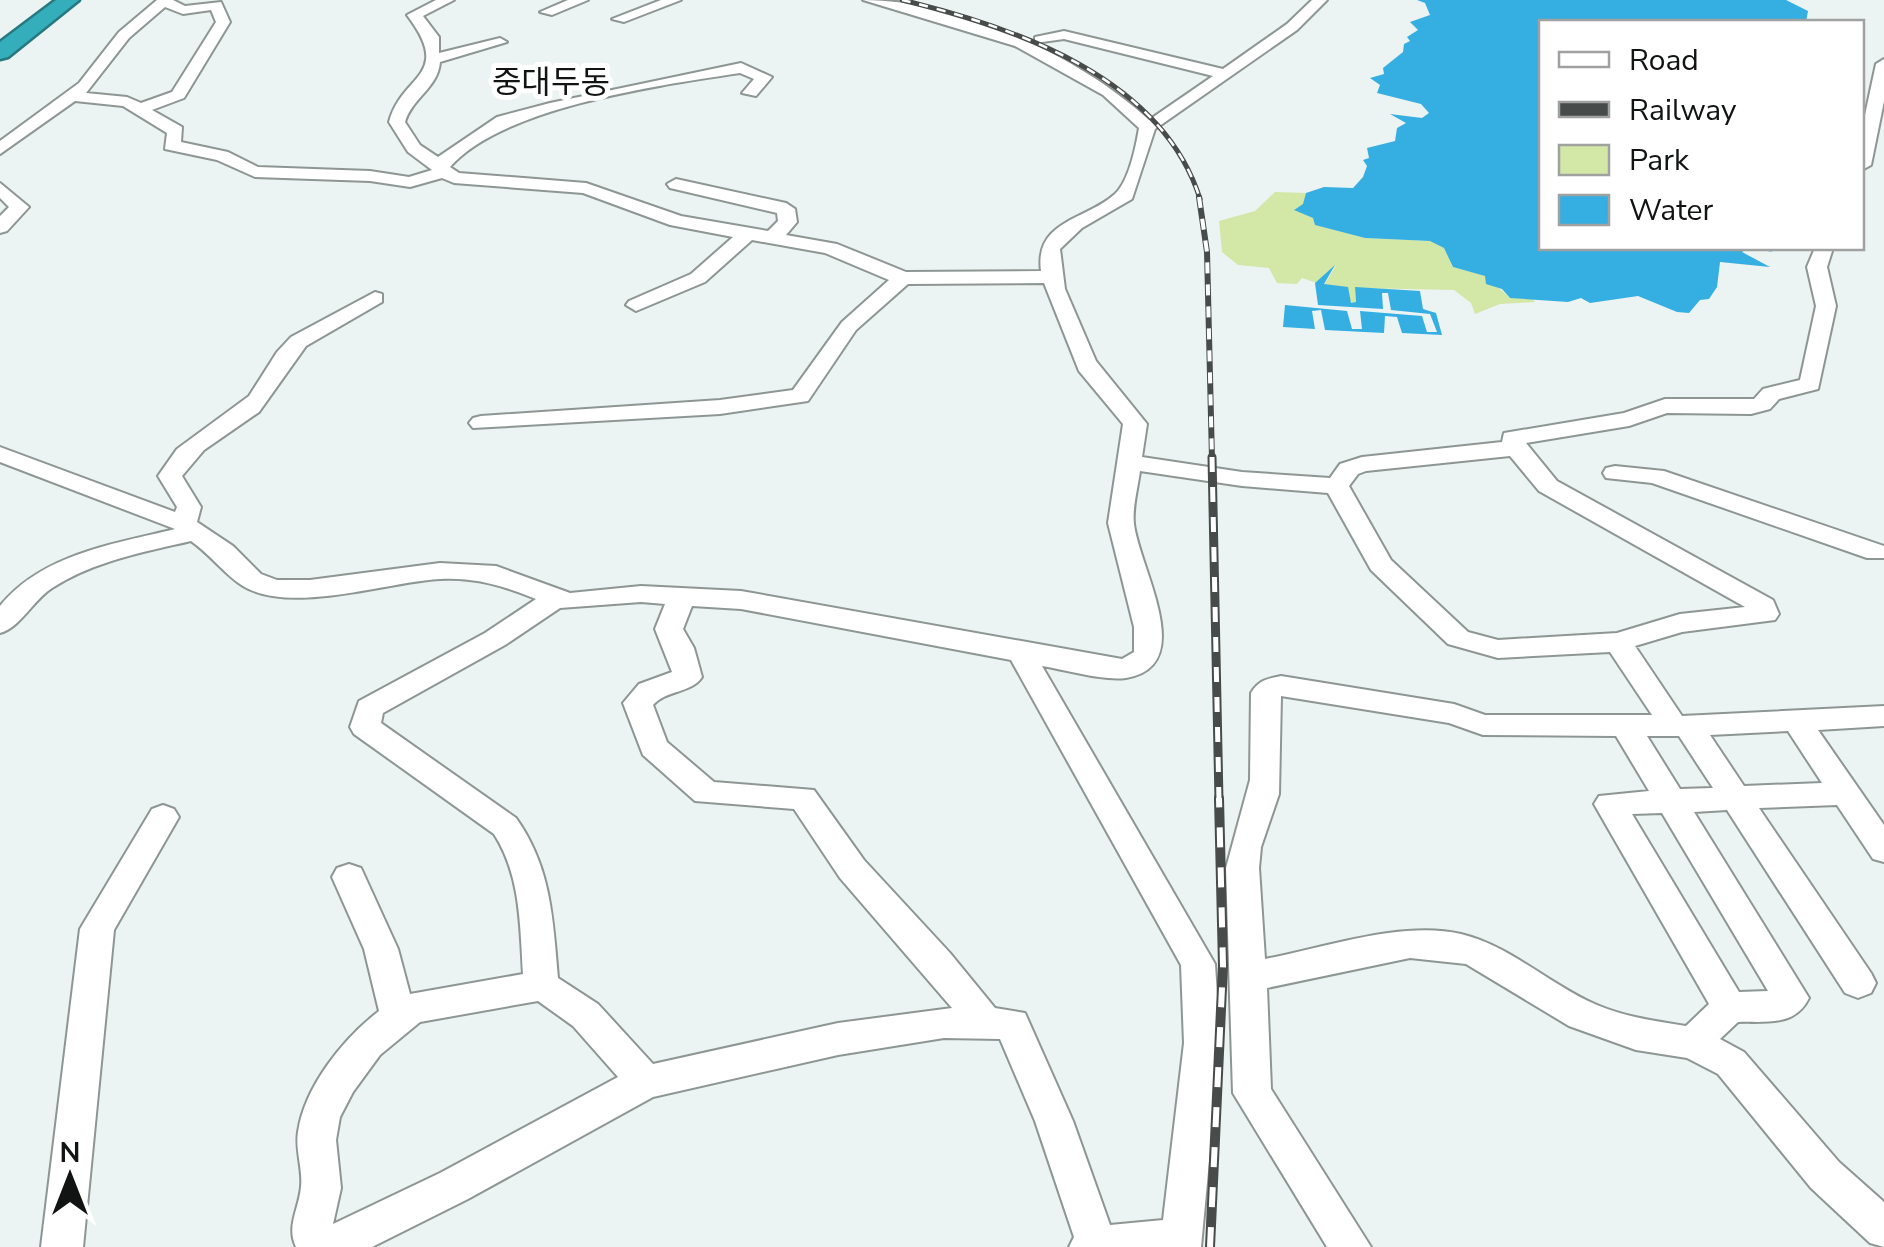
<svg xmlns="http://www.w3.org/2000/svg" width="1884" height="1247" font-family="'Nunito Sans','Noto Sans KR',sans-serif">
  <rect width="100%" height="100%" fill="#ebf4f2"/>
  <path fill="#d3e7a7" d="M1275,192l31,1 -2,11 -9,5 18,9 3,7 49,13 66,3 13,7 9,19 33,9 24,22 21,-1 4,5 -35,2 -25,10 -4,-11 -17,-13 -99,-2 1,15h-5l-27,-18 12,-20 -19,18 -15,-5 -5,6 -20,-1 -8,-15 -31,-3 -16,-13 -3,-31 36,-10z"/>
  <path fill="#35aee2" d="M1417,0h369l22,11 -2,11h-264v226h222l9,4 -24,-4 -7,4 28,15 -50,-5 -3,25 -8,12 -9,1 -11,13 -12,-1 -39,-16 -48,7 -9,-5 -13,4 -58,-4 -8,-9 -16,-5 -1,-8 -32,-9 -9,-19 -14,-7 -65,-3 -50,-13 -2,-7 -19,-8 9,-6 3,-11 18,-6 29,1 10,-11 4,-11 -4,-6 6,-2 -2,-10 28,-7 2,-13 9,-5 -16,-9 32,4 7,-5 -8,-9 -44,-11 3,-8 -10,-7 14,-4 -1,-6 20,-16 1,-8 6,-3 -3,-4 11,-7 -8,-8 20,-7 -5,-12z
    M1335,265l-11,19 24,3 3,16 5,-1 -1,-15 65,4 3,18 13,4 6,22 -40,-2 -5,-16 -12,-1 -1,17 -59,-3 -4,-20 -9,1 3,18 -32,-2 2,-22 62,6 5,18h10l-2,-18 62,5 5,16h10l-7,-18 -39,-4 -3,-17h-6l1,16 -65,-4 -3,-22z"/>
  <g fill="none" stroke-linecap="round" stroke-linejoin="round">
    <g stroke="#8e9694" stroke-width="4">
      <path id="minor" d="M157,0h16l12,6 36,-4 9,20 -46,76 -32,12 30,17 -1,15 47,10 30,15 112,4 39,6 23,-7 -24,-18 -19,-30c13,-49 65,-45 18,-107l29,-15h18l-31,16 16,21v16l61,-15 7,4 -67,20c-2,26 -28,36 -35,60l15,23 18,12 59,-40 53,-14 191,-40 31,14 -16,19 -14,-3 12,-14 -14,-6c-79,12 -238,34 -290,94l9,6 127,10 95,33 87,15 10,-10 -1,-8 -107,-25 -3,-4 9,-5 110,24 9,6 2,13 -11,13 51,9 69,28 135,-1c-7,-51 46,-51 74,-77 14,-13 21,-48 24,-66l-36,-33 -88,-49 -152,-46c96,0 216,56 286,120l64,-44 -149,-37 -29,4v-6l29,-6 159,38 64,-45 25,-24h15l-30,30 -142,99 -23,70 -50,29 -22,21 5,40 31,72 51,63 -5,33 100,15 88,6 10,-14 22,-7 140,-15 2,-9 120,-20 41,-14h89l9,-10 37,-9 16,-74 -9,-39 8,-19h18l-6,19 9,39 -18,83 -39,10 -9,10 -19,5 -84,-1 -38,13 -103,17 31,38 216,119 6,14 -4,6 -93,12 -47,14 47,70 202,-10v20l-66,4 66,95v37l-11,-3 -36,-54 -78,3 112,165 5,10 -5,10 -13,5 -13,-5 -118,-183 -33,2 115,186c-14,29 -43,23 -71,24l-18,17 24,13 95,110 45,40v45l-14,-4 -59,-55 -93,-114 -31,-16 -51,-8 -67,-24 -103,-62 -56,-6 -143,30 4,101 100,158h-44l-94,-154 -7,-225 24,-88 1,-87c8,-13 16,-14 30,-17l173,28 31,11h167l-42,-63 -112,6 -50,-14 -77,-74 -43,-77 -86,-7 -102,-15c-2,16 -8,37 -6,53 5,44 65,142 -8,154 -24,3 -59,-8 -84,-12l173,298 5,79 -19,204h-132l5,-10 -39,-116 -35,-82 -56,-1 -106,17 -185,42 -185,102 -96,48h-76c-10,-21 3,-38 5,-60 2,-18 -6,-37 -3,-55 7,-46 45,-93 81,-121l-15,-62 -32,-72 5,-9 12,-4 12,4 37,81 12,45 113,-20c-3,-48 -2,-98 -29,-140l-140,-100 -4,-7 9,-26 126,-68 51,-34c-32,-13 -61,-22 -96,-20 -54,3 -149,36 -197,7 -18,-11 -33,-32 -52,-45 -47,11 -97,20 -139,47 -19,12 -32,40 -52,45v-27c42,-52 114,-62 175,-77l-175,-67v-15l175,65 2,-5 -19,-31 19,-27 72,-53 28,-44 14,-15 84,-45 7,2v8l-76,44 -47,66 -55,38 -22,26 19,31 -4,15 36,24 28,28 16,6h33l130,-17 56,3 74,27 71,-7 100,5 381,68 12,-7v-25l-26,-104 15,-99 -44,-53 -35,-88 -136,1 -52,46 -48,71 -88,13 -247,14 -4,-5 4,-5 8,-2 239,-16 73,-10 49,-68 47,-42 -64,-27 -73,-13 -47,42 -69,29 -10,-6 3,-4 62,-27 42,-37 -63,-12 -87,-32 -129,-10 -12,-5 -32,9 -40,-6 -115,-4 -38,-17 -52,-11 2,-16 -44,-27 -48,-5 -75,53v-13l79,-58 40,-51zM165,7l18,7 28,-4 5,12 -44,70 -31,11 -14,-6 -41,-4 43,-55zM1510,456l29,35 206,116 -65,7 -63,19 -119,7 -30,-8 -77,-72 -42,-74 9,-12 8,-3zM641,602l24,2 -10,25 17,43 -33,12 -16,19 20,52 52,46 99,8 46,69 112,130 -114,15 -185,41 -55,-60 -40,-26c-5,-59 -7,-111 -42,-160l-135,-95 2,-10 122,-68 55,-37zM692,606l49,3 270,51 170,305 3,78 -21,177 -53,5 -37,-104 -48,-108 -30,-5 -45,-55 -86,-93 -50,-70 -100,-8 -47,-40 -14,-37c13,-15 39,-12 49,-28l-8,-29 -11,-19zM1281,696l168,27 34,12 133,1 33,55 -50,5 -5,8 115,200 -23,22c-31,-5 -61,-9 -89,-21 -47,-20 -86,-59 -136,-71 -58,-14 -138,14 -196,25l-6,-91 2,-21 18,-53zM1788,731l34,52 -78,3 -34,-51zM1647,736h32l34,52 -33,1zM1662,813l106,178 -29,1 -107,-178zM538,1001l35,25 45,51 -178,96 -107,51 8,-36 -5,-48 4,-23 13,-25 27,-37 40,-33z
        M568,0h20l-36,15 -12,-3z
        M661,0h20l-57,22 -12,-3z
        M1884,59v42l-13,64 -9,5v-41l14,-65z
        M0,183l29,24 -22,24 -7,2v-17l9,-9 -9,-9z
        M1615,466l49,5 220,75v12h-17l-215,-75 -46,-5 -3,-5 3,-5z
        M163,805l11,4 5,8 -65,113 -31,317h-42l39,-318 72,-120z"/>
    </g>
    <g stroke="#277880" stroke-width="5">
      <path id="highway" d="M56,0h23l-71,57 -8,2v-17z"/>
    </g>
    <use href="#minor" fill="#fff" fill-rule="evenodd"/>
    <use href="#highway" fill="#33aeba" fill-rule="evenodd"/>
    <g stroke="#474c4a" stroke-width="5">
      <path id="rail-far3" d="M902,0c112,27 260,77 298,199"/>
    </g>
    <g stroke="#474c4a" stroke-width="6">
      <path id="rail-far2" d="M1199,197l8,55 5,207"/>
    </g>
    <g stroke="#474c4a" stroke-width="9">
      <path id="rail-far1" d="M1212,457l7,344"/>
    </g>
    <g stroke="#474c4a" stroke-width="10">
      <path id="rail" d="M1210,1247l13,-281 -4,-168"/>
    </g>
    <use href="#rail-far3" stroke="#fff" stroke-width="2.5" stroke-dasharray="9" stroke-linecap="butt"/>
    <use href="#rail-far2" stroke="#fff" stroke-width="4" stroke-dasharray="11" stroke-linecap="butt"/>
    <use href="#rail-far1" stroke="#fff" stroke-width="5" stroke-dasharray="15" stroke-linecap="butt"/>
    <use href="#rail" stroke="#fff" stroke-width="6" stroke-dasharray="20" stroke-linecap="butt"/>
  </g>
  <g text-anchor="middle" stroke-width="10" stroke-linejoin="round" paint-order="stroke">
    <g font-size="32" fill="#111413" stroke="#fff">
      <text x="551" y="93">중대두동</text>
    </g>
  </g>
  <rect x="1539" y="20" width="325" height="230" fill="#ffffff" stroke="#a0a1a1" stroke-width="2.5"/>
  <rect x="1559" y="52" width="50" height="15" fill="#ffffff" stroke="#a0a1a1" stroke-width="2.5"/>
  <text x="1629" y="70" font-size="30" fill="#111413">Road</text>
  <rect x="1559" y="102" width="50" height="15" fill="#474c4a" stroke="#a0a1a1" stroke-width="2.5"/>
  <text x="1629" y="120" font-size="30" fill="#111413">Railway</text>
  <rect x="1559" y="145" width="50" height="30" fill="#d3e7a7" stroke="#a0a1a1" stroke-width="2.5"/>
  <text x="1629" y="170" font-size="30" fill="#111413">Park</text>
  <rect x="1559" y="195" width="50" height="30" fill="#35aee2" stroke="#a0a1a1" stroke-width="2.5"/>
  <text x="1629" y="220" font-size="30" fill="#111413">Water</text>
  <g transform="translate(70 1177)" stroke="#ffffff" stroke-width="8" paint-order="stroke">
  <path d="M0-8L18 38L0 25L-18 38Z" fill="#111413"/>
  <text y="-15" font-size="28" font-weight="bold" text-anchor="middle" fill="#111413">N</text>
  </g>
</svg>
